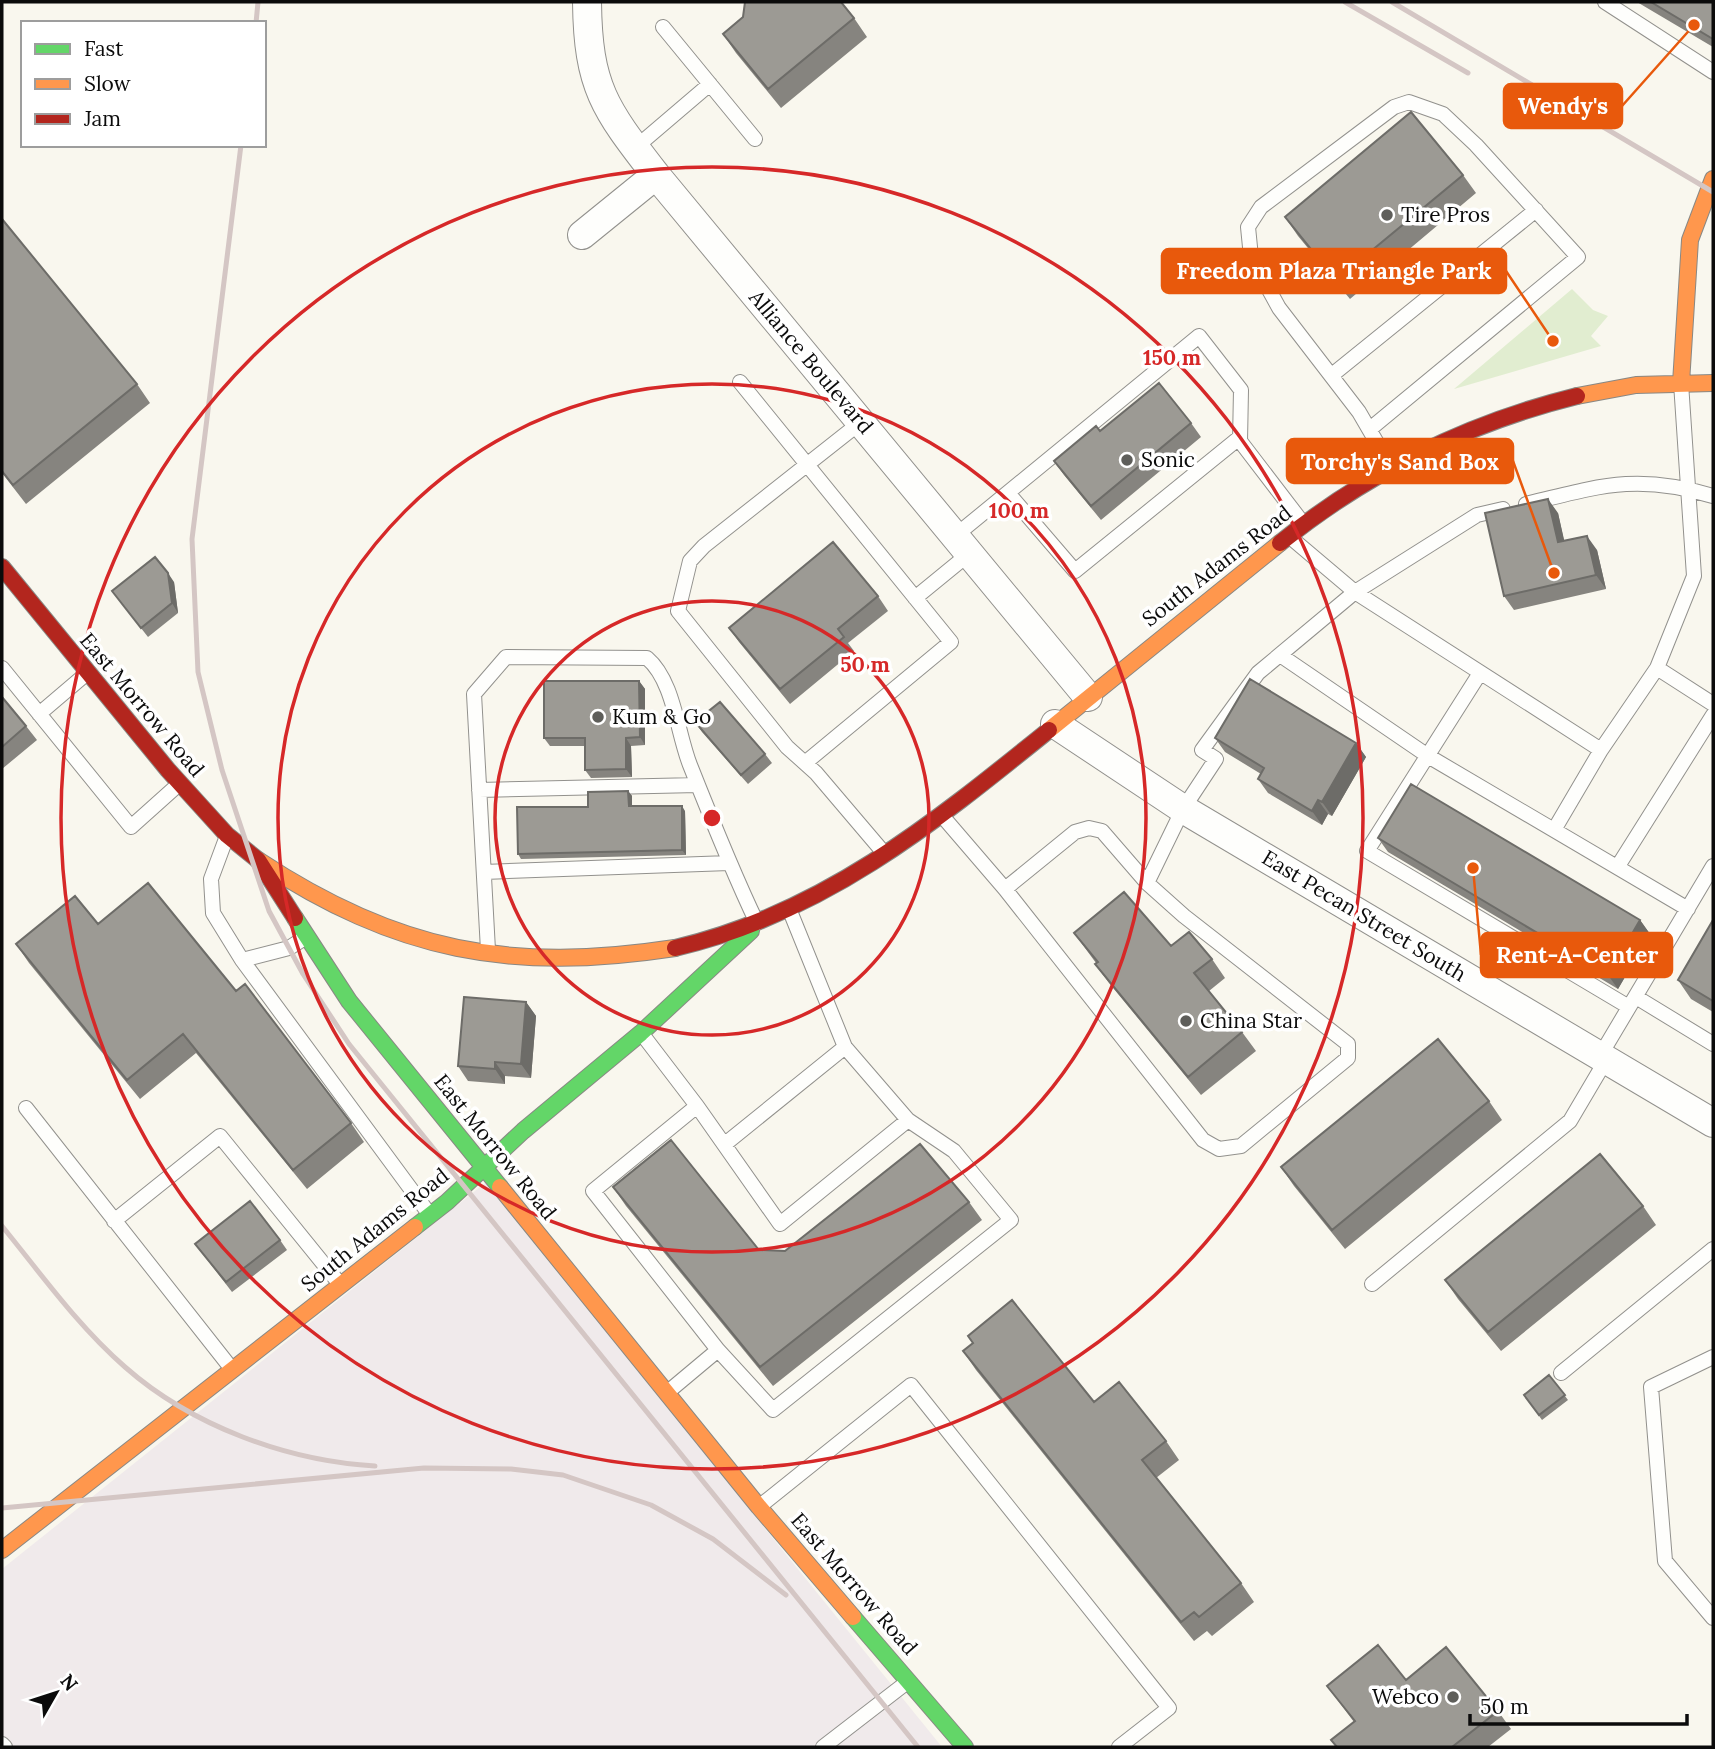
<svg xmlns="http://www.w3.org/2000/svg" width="1715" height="1749" font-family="Lora,serif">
  <rect width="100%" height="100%" fill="#f9f7ee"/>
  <path fill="#f0eaeb" d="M485,1183l457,564h-940v-178z"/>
  <path fill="#e1edd0" d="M1572,289l21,21 15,6 -17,20 10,10 -147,43z"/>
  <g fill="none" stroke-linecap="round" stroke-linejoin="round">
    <g stroke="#92918d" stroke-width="16">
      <path id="lane" d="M1605,2l108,70
        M663,27l92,112
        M635,148l75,-64
        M1332,375l204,-165
        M740,382l211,260 -146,121
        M861,422l-157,124 -14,15 -12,50 109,136 29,26 68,80
        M1370,429l208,-172 -102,-112 -33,-31 -34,-12 -15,5 -133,100 -13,20 3,30 28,51 80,104 32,55
        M1008,493l67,78 164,-133
        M1526,504c74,-18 111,-31 187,-8
        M955,536l244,-200 42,54 -1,51 62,81
        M1290,537l65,55 246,158
        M915,598l55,-45
        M1280,655l148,101 260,153
        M2,668l129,159 48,-43
        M1657,668l56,36
        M1480,673l-113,178 262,156
        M39,714l47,-40
        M479,790l219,-5
        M944,818l61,71 198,251 16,9 22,-3 107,-88v-14l-164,-128 -37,-33 36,-74 33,-50 -14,-9 56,-77 97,-81 122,-77 26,-6
        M1554,830l47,-80 56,-82 37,-92 -13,-193
        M227,836l-16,43 2,34 29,47 188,255
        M1618,866l95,-151
        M484,872l245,-9
        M1005,889l70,-57 14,-4 13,3 45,52
        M488,950l-14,-256 32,-37 141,1c27,23 30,74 43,107 21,53 42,106 67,158
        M242,960l47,-12 17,-11
        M1636,997l77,47
        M642,1034l55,72 -104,85 125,159 -49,41
        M1600,1056l113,-190
        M697,1106l83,118 128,-104 -63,-73 -55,-136
        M26,1108l205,260
        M725,1144l120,-97
        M114,1221l106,-85 119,147
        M1372,1284l198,-163 36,-61
        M718,1350l55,60 238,-190 -57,-69 -46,-31
        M1713,1357l-62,30 14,174 48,57
        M1561,1373l152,-124
        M760,1506l151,-121 258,323 -50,39
        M2,1744l3,3
        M823,1747l83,-64"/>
    </g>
    <g stroke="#92918d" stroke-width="30">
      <path id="street" d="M587,2c1,86 18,107 69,173l432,522
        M582,235l74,-60
        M1055,724l128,85 530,314"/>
    </g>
    <g stroke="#898884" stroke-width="18">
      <path id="fast" d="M295,918l54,83 151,186
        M415,1227l32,-25 76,-71 118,-98 110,-102
        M853,1617l112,130"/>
    </g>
    <g stroke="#898884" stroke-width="18">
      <path id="slow" d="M1681,383l9,-143 23,-61
        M1577,396l59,-11 77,-2
        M1049,730l231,-187
        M258,860c139,92 253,113 417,88
        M500,1187l259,320 94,110
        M2,1550l413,-323"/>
    </g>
    <g stroke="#898884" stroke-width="18">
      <path id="jam" d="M1280,543c88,-71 188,-120 297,-147
        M2,567l166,203 59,65 31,25 37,58
        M675,948c147,-34 259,-125 374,-218"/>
    </g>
    <use href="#lane" stroke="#fefefc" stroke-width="14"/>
    <use href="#street" stroke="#fefefc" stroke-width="28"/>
    <use href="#fast" stroke="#63d668" stroke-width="16"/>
    <use href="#slow" stroke="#ff974d" stroke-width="16"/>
    <use href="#jam" stroke="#b3261e" stroke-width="16"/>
    <path stroke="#d4c6c4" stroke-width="5" d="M1345,2l123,71
      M1392,2l321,190
      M256,23l2,-21
      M241,145l-49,394 6,133 24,98 47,141 34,63 46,70 569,703
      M2,1226c39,48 76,100 123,141 67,59 162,94 250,99
      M2,1508l422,-40 87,1 52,6 88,30 62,34 73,56"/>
  </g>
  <path fill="#86847f" d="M1637,2h76v45z
    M854,18l13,19 -86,71 -45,-55 -13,-19z
    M1463,175l13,18 -126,106 -52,-63 -13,-19z
    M2,219l135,165 13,19 -124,101 -24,-31z
    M1191,423l10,14 -100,83 -37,-45 -10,-14 46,-30z
    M1558,513l6,28 33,9 9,39 -92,21 -10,-14z
    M174,582l4,31 -30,24 -36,-46z
    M878,596l10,15 -40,32 6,8 -64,53 -51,-62 -10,-14z
    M639,681l6,8v56l-14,1 1,31 -41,1 -6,-8v-24h-35l-6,-8z
    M2,697l24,29 11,14 -35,29z
    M695,722l70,32 7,9 -24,21 -46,-52z
    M1215,738l141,5 10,14 -34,59 -4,-2 -6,11 -54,-32 -10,-14 3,-5 -36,-22z
    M628,791l4,5v10l53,5 1,44 -165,4 -3,-5 70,-47z
    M1378,838l262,82 10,14 -32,55 -230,-137z
    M1713,920v92l-22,-13 -13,-19z
    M98,924l138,67 115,132 13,19 -57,47 -111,-136 -56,46 -111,-136 -13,-19z
    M1074,933l97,13 41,13 13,19 -16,13 33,41 14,19 -55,44 -92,-112 -14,-19 1,-1z
    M526,1002l10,14 -5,62 -26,-2v8l-37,-3 -10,-15z
    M1489,1101l13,19 -157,129 -51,-63 -13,-19z
    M613,1187l146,63 26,1 184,-49 13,18 -209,166 -147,-180z
    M1643,1206l13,19 -155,126 -43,-52 -13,-19z
    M280,1240l7,10 -55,42 -37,-48z
    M963,1351l131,51 72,39 13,19 -23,18 85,105 13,19 -42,34 -5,-5 -13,10 -218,-271z
    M1549,1375l19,25 -26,20 -18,-25z
    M1406,1680l92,31 13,18 -23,18h-152l-5,-7 23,-18 -27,-36z"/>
  <path fill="#6d6c68" d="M1548,499l10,14 10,44 -10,-15z
    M1587,536l10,14 9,39 -10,-14z
    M168,573l6,9 4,31 -6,-10z
    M639,681l6,8v56l-5,-8z
    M626,738l5,8 1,31 -6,-8z
    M1356,743l10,14 -34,59 -10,-14z
    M628,791l4,5v15l-3,-5z
    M1318,800l10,14 -6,11 -10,-14z
    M682,806l3,5 1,44 -4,-5z
    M1640,920l10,14 -32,55 -10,-14z
    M526,1002l10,14 -5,62 -10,-14z
    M495,1062l10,14v8l-10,-15z"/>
  <path fill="#9c9a94" stroke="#6d6c68" stroke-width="2" d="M745,2h96l13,16 -86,71 -45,-55 20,-17z
    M1651,2h62v37z
    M1411,112l52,63 -127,105 -51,-63z
    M2,219l135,165 -124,101 -11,-14z
    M1159,383l32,40 -100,83 -37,-45 42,-35 4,5z
    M1548,499l10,43 29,-6 9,39 -92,21 -19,-83z
    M833,542l45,54 -40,33 6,8 -64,52 -51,-61z
    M155,557l13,16 4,30 -31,25 -29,-37z
    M1250,679l106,64 -34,59 -4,-2 -6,11 -54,-32 6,-11 -49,-30z
    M544,681h95l1,56 -14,1v31l-41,1v-32h-41z
    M2,697l24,29 -24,21z
    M720,702l45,52 -24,21 -46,-53z
    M1411,784l229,136 -32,55 -230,-137z
    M628,791l1,15h53v44l-164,4 -1,-47h71v-15z
    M148,883l88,108 9,-7 106,139 -58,47 -110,-136 -56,46 -111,-136 59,-48 23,28z
    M1124,892l47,54 18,-14 23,27 -18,14 48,59 -54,45 -93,-113 3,-2 -24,-29z
    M1713,920v81l-35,-21z
    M464,997l62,5 -5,62 -26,-2v7l-37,-3z
    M1438,1039l51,62 -157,129 -51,-63z
    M671,1140l88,110 26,1 135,-107 49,58 -209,165 -147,-180z
    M1600,1154l43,52 -155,126 -43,-52z
    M250,1201l30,39 -54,42 -31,-38z
    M1012,1300l82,102 25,-20 47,59 -24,19 99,123 -42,34 -5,-5 -13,10 -218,-271 10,-8 -5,-7z
    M1549,1375l16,20 -26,20 -15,-20z
    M1378,1645l28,35 40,-33 52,64 -46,36h-115l-6,-7 24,-19 -28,-35z"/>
  <g fill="none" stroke="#d62828" stroke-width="3.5">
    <circle cx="712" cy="818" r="217"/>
    <circle cx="712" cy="818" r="434"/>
    <circle cx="712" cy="818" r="651"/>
  </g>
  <g fill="#5e5e5a" stroke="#fff" stroke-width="2.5">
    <circle cx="1387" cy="215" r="7"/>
    <circle cx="1127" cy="460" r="7"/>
    <circle cx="598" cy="717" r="7"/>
    <circle cx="1186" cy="1021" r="7"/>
    <circle cx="1453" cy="1697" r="7"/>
  </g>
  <g text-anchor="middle" stroke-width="7" stroke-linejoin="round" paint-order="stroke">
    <g font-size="21" fill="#0b0b0b" stroke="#fff" text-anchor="start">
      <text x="1401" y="222">Tire Pros</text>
      <text x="1141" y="467">Sonic</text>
      <text x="612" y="724">Kum &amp; Go</text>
      <text x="1200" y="1028">China Star</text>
      <text x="1439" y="1704" text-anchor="end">Webco</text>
    </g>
    <g font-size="21" fill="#0b0b0b" stroke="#fff">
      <text transform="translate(811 362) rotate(50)" y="7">Alliance Boulevard</text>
      <text transform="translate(1217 566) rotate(-38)" y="7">South Adams Road</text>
      <text transform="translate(142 705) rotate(50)" y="7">East Morrow Road</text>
      <text transform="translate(1364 916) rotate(31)" y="7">East Pecan Street South</text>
      <text transform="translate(495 1147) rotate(51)" y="7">East Morrow Road</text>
      <text transform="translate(375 1230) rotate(-39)" y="7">South Adams Road</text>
      <text transform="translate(854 1584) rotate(49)" y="7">East Morrow Road</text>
    </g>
  </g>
  <circle cx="712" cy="818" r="10" fill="#d62828" stroke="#fff" stroke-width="3.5"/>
  <g font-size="21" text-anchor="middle" font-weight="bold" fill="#d62828" stroke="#fff" stroke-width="7" stroke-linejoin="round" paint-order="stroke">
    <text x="1172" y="365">150 m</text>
    <text x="1019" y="518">100 m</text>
    <text x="865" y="672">50 m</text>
  </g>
  <path fill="none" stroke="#e8590c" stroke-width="2.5" d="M1694 25L1622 106M1553 341L1506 271M1554 573L1513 461M1473 868L1481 955"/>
  <g fill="#e8590c" stroke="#fff" stroke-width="2.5">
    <circle cx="1694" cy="25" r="7"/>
    <circle cx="1553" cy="341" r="7"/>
    <circle cx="1554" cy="573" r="7"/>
    <circle cx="1473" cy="868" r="7"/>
  </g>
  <g fill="#e8590c" stroke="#e8590c" stroke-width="2.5">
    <rect x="1504" y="84" width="118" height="44" rx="7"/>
    <rect x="1162" y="249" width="344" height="44" rx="7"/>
    <rect x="1287" y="439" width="226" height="44" rx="7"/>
    <rect x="1481" y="933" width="191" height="44" rx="7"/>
  </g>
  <g font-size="23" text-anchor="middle" font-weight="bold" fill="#fff">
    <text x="1563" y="114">Wendy's</text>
    <text x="1334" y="279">Freedom Plaza Triangle Park</text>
    <text x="1400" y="470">Torchy's Sand Box</text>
    <text x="1577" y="963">Rent-A-Center</text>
  </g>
  <rect width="1715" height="1749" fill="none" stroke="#0b0b0b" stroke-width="7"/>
  <rect x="21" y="21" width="245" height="126" fill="#ffffff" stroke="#9d9d9d" stroke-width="2"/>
  <rect x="35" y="44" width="35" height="10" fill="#63d668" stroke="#9d9d9d" stroke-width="2"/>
  <text x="84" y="56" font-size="21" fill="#0b0b0b">Fast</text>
  <rect x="35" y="79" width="35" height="10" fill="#ff974d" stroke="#9d9d9d" stroke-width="2"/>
  <text x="84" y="91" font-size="21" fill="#0b0b0b">Slow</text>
  <rect x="35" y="114" width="35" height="10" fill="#b3261e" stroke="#9d9d9d" stroke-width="2"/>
  <text x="84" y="126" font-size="21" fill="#0b0b0b">Jam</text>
  <g transform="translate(56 1693) rotate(51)" stroke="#ffffff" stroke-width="5" paint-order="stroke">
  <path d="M0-5L12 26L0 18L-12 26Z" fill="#0b0b0b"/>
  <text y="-10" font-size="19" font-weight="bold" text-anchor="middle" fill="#0b0b0b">N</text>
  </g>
  <path d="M1470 1714v10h217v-10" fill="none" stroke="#0b0b0b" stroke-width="3.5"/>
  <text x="1480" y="1714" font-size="21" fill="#0b0b0b" stroke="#ffffff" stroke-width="5" paint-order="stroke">50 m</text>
</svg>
